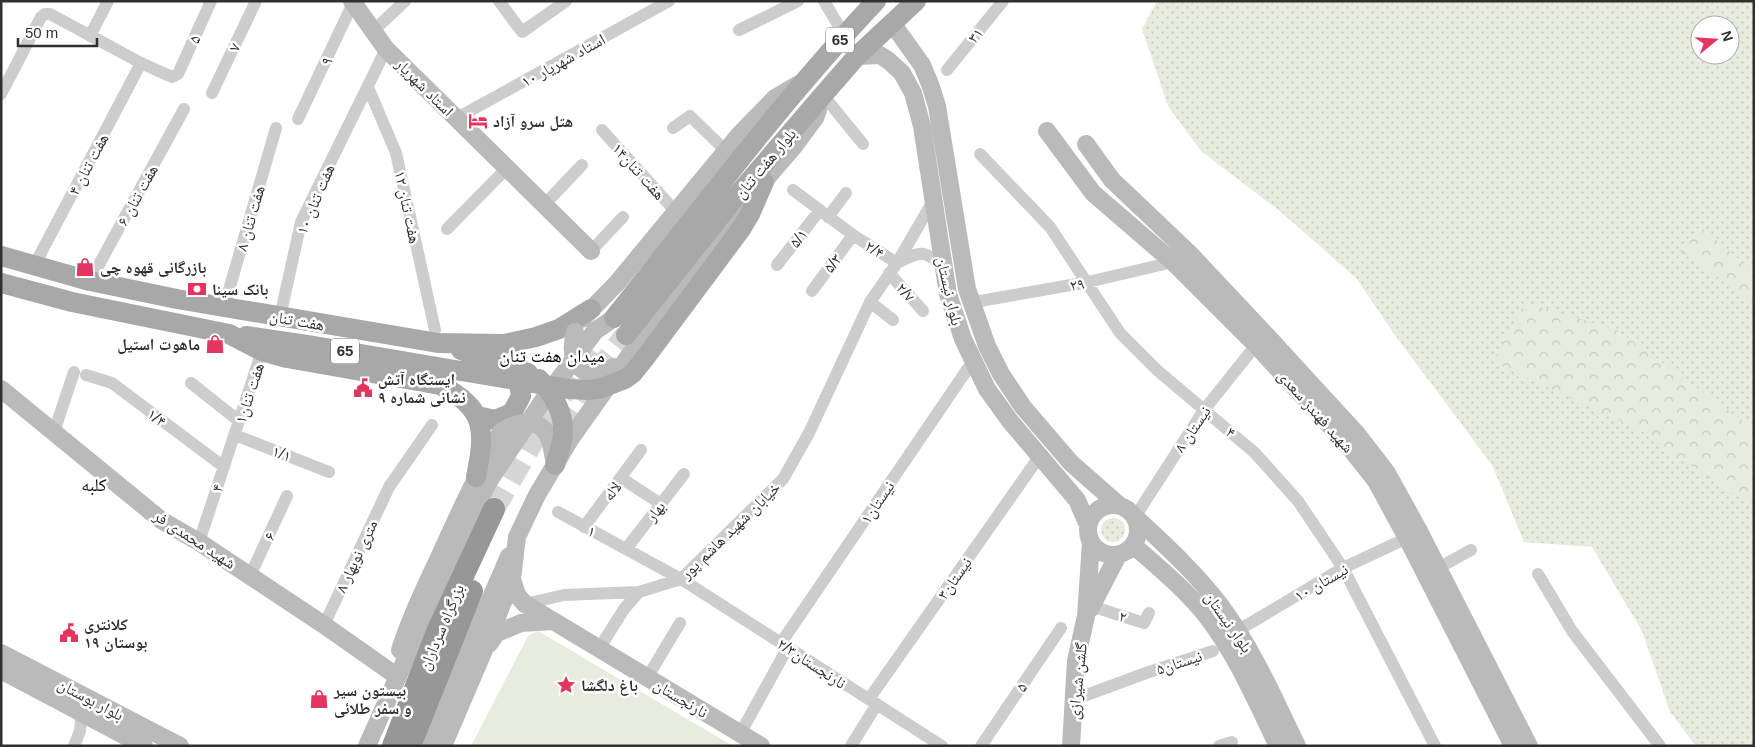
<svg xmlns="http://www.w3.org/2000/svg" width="1755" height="747" font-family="Helvetica,'Noto Naskh Arabic',sans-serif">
  <defs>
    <pattern id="grass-dots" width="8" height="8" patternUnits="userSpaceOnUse" patternTransform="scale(1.25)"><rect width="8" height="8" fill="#e8ecde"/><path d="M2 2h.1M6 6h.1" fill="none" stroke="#c7cbbf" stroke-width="1.8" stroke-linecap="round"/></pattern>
    <pattern id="forest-crowns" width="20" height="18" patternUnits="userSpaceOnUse" patternTransform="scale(1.25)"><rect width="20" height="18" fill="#e8ecde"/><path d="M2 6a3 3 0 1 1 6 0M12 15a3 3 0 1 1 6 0" fill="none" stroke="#c7cbbf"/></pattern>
  </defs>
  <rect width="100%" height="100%" fill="#fff"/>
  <path fill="url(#grass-dots)" fill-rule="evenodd" d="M1157,1h597v745h-58l-26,-34 -28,-81 -50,-84 -68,-5 -32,-77 -98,-131 -37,-55 -76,-67 -80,-61 -33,-45 -26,-77zM1700,25h30v30h-30z
    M1101 530a12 12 0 1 1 24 0a12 12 0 1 1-24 0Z"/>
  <path fill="url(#forest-crowns)" d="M1703,229l51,43v31l-75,-53z
    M1525,303l92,27 137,99v72l-17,-5 -63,-41 -34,-25 -147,-68z"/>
  <path fill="#e8ecde" d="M538,631l195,115h-262l57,-110z"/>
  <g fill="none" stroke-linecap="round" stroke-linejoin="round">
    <path stroke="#d6d6d6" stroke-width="22" stroke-dasharray="22 11" stroke-linecap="butt" d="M559,427l23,-35 44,-57
      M494,509l45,-78 53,-82"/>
    <path stroke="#cdcdcd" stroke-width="12" d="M499,1l23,31 44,-31
      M824,1l20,34
      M739,30l59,-29
      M373,31l32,-30
      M90,36l18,-35
      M947,70l56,-69
      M368,87l28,66 39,177
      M212,93l44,-92
      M1,94l40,-77 4,-3h5l91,49 31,14 6,-3 33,-73
      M823,95l40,49
      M457,118l212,-117
      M298,119l55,-116
      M673,128l17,-12 36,35
      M602,130l74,82
      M980,154l70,73 70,106 37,37 98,83 43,48 45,67 92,178
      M793,190l60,45 44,28
      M544,205l38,-40
      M828,217l18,-24
      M447,229l60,-61
      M591,251l32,-34
      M897,263c23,-11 26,-15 46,4
      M777,265l43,-55
      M34,266l107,-203
      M889,273l34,38
      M90,281l94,-172
      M812,291l41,-56
      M980,301l108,-19 85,-20
      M870,302l23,18
      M224,307l52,-179
      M280,317l21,-95 85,-173
      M86,375l26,8 112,84
      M191,383l48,38
      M54,432l20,-60
      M235,435l94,37
      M621,478l40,26
      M558,512l123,67 261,167
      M1135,517l69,-107 56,-70
      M584,527l57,-77
      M199,542l63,-191
      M626,549l58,-75
      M1438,568l33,-18
      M1538,574l34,57 88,115
      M250,576l37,-80
      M525,604l39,-9 75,-3 42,-13 102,-100 26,-46 61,-131 27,-39 36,-62
      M1091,606l53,17 5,-10
      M324,625l65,-138 43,-62
      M1237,631l106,-63 64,-30
      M781,643l192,-282
      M599,649l25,-40 15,-17
      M647,678l33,-55
      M869,699l170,-242
      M1073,700l73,-27 67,-22
      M740,734l48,-87
      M74,746l6,-15 2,-18
      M851,746l26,-42
      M981,746l80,-118
      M1219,746l13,-4"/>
    <path stroke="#bababa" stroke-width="18" d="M352,1l34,48 205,202
      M892,23l30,42 8,19 7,22 30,183 20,57 14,28 22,33 48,56 49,43
      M857,56l23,-1 9,6 13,12 11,20 9,33 26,168 15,45 24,50 23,32 67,79 11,25
      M1047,131l46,62 80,69 83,83 90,98 30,38 31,57 106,208
      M1086,144l26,36 77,73 77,82 91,99 30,39 32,58 110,215
      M582,319l35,-36 123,-149 35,-36 24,-14
      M1,389l160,131 38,22 125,83 74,52
      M1088 530a25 25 0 1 1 50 0a25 25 0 1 1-50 0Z
      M1135,517c29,27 61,56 85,88 32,43 54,93 77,141
      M1133,545c25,22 51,43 72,69 31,39 51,87 73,132
      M512,579l5,16 8,9 236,142
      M1090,609l28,-54
      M489,644l8,-11 24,-10 31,-2
      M400,650c10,-31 23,-59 37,-88 20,-45 40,-88 64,-130
      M1,653l179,93
      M1,670l143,76
      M367,746l96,-216 28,-52 51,-76 53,-71 19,-13
      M427,746l82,-190
      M443,746l41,-96 28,-71 5,-42 20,-42 34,-57 63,-89 136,-175 25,-29 20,-27 3,-8
      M1071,746l5,-85 10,-45 5,-73"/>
    <path stroke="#a8a8a8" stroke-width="20" d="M1,256l89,25 87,18 261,44 66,1 32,-7 23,-8 32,-20
      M1,283l71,19 157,32 33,17 25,7 153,27c47,23 45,47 36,92
      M614,318c86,-107 168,-217 262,-317
      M626,335l107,-135 90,-105 34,-39 59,-55
      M246,336l61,9 154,26
      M461,350l67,23
      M645,358l96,-129 9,-15 14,-32
      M477,416l18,4 17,-7 9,-17 -3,-18 -9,-10"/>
    <path stroke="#979797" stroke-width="22" d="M393,746l44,-114 57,-123
      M410,746l62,-155"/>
    <path stroke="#bababa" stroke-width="18" d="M575,332c-8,32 7,51 39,35
      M501,432c13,-9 36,-16 46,2 5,8 6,21 8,31"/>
    <path stroke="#a8a8a8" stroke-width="20" d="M461,371l108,18 20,1 13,-2 23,-9 8,-6 12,-15
      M539,379c14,15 25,34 24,54 0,10 -5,22 -8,32"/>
  </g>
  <defs>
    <g id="hotel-bare" transform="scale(1.5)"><path d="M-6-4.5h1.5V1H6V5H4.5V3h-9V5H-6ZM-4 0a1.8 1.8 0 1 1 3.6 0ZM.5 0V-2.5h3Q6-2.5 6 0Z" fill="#e3355f" stroke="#fff" stroke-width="2.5" paint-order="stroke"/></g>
    <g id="shop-bare" transform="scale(1.5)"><path d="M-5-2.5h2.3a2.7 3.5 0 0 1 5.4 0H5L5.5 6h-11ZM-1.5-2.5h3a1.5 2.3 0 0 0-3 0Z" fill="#e3355f" stroke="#fff" stroke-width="2.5" paint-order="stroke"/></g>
    <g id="bank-bare" transform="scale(1.5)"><path d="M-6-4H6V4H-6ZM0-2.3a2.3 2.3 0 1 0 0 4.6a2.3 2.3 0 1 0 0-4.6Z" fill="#e3355f" stroke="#fff" stroke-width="2.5" paint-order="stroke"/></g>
    <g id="civic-bare" transform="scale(1.5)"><path d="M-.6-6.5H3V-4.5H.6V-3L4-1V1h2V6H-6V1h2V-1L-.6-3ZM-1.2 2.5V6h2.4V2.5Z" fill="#e3355f" stroke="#fff" stroke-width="2.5" paint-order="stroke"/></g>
    <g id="sight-bare" transform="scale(1.5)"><path d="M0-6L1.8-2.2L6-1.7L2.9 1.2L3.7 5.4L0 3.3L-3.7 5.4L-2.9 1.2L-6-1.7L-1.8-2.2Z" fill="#e3355f" stroke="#fff" stroke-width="2.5" paint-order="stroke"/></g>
  </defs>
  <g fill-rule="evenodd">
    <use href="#hotel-bare" x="478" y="121"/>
    <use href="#shop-bare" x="85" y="267"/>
    <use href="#bank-bare" x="197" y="289"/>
    <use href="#shop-bare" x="215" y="344"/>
    <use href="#civic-bare" x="363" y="388"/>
    <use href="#civic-bare" x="69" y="633"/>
    <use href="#sight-bare" x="566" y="685"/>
    <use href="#shop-bare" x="319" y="699"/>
  </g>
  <g text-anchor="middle" stroke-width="5" stroke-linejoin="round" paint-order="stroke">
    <g fill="#fff" stroke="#6e6e6e" stroke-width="1">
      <rect x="826" y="27.5" width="28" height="25" rx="4"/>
      <rect x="331" y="338.5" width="28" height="25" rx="4"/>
    </g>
    <g font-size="15" font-weight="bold" fill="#303030">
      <text x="840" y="45">65</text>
      <text x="345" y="356">65</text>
    </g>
    <g font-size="16" fill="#303030" stroke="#fff">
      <text transform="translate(975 35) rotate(-50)" y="6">۳۱</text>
      <text transform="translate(194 39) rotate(-65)" y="6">۵</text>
      <text transform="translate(234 47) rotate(-64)" y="6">۷</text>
      <text transform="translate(563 60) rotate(-29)" y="6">استاد شهریار ۱۰</text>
      <text transform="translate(326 61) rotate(-65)" y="6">۹</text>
      <text transform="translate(425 87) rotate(45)" y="6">استاد شهریار</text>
      <text transform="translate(765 163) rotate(-50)" y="6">بلوار هفت تنان</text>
      <text transform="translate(88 164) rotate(-62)" y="6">هفت تنان ۴</text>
      <text transform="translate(639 171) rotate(48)" y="6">هفت تنان۱۴</text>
      <text transform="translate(137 195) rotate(-61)" y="6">هفت تنان ۶</text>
      <text transform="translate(315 199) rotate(-67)" y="6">هفت تنان ۱۰</text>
      <text transform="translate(408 207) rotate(78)" y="6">هفت تنان ۱۲</text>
      <text transform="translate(250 218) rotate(-74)" y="6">هفت تنان ۸</text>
      <text transform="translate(798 238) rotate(-52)" y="6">۵/۱</text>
      <text transform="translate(875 249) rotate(33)" y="6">۲/۴</text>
      <text transform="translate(832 263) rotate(-53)" y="6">۵/۳</text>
      <text transform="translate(1077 284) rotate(-11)" y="6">۲۹</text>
      <text transform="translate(950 291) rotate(77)" y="6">بلوار نیستان</text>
      <text transform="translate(906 292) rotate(49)" y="6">۲/۷</text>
      <text transform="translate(297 320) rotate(10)" y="6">هفت تنان</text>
      <text transform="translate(249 393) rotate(-72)" y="6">هفت تنان۱</text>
      <text transform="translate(1316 411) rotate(48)" y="6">شهید فهندژ سعدی</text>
      <text transform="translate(157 417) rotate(37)" y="6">۱/۴</text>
      <text transform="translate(1192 429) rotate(-56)" y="6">نیستان ۸</text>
      <text transform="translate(1231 432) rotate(40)" y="6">۴</text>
      <text transform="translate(282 453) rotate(21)" y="6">۱/۱</text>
      <text transform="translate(217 488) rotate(-72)" y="6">۴</text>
      <text transform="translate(613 489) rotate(-53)" y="6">لاله ‍</text>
      <text transform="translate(877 502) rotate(-56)" y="6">۱نیستان</text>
      <text transform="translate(655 511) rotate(-52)" y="6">بهار</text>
      <text transform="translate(730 530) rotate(-44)" y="6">خیابان شهید هاشم پور</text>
      <text transform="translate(592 531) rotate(28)" y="6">۱</text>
      <text transform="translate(269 536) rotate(-65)" y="6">۶</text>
      <text transform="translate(195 539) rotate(33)" y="6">شهید محمدی فر</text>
      <text transform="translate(356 556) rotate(-65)" y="6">۸ متری نوبهار</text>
      <text transform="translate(954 578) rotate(-55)" y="6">۳نیستان</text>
      <text transform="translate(1321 582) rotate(-30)" y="6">نیستان ۱۰</text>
      <text transform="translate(1123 616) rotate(17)" y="6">۲</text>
      <text transform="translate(1229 622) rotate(55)" y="6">بلوار نیستان</text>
      <text transform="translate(441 627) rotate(-67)" y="6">بزرگراه سرداران</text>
      <text transform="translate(1179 662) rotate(-18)" y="6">۵نیستان</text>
      <text transform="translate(812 663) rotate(33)" y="6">۲/۳نارنجستان</text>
      <text transform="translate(1077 681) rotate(-84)" y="6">گلشن شیرازی</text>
      <text transform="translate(1021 687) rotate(-56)" y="6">۵</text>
      <text transform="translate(681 698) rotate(31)" y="6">نارنجستان</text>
      <text transform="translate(91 699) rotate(28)" y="6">بلوار بوستان</text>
    </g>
    <g font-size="16" font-weight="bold" fill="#303030" stroke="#fff" text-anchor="start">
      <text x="493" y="127">هتل سرو آزاد</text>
      <text x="100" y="273">بازرگانی قهوه چی</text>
      <text x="212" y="295">بانک سینا</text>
      <text x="200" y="350" text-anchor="end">ماهوت استیل</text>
      <text x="378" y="385">ایستگاه آتش<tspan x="378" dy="18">نشانی شماره ۹</tspan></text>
      <text x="84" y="630">کلانتری<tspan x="84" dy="18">۱۹ بوستان</tspan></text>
      <text x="581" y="691">باغ دلگشا</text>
      <text x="334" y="696">بیستون سیر<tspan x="334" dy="18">و سفر طلائی</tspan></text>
    </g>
    <g font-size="18" fill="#000" stroke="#fff">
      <text x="552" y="362">میدان هفت تنان</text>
      <text x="94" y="491">کلبه</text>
    </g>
  </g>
  <rect width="1755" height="747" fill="none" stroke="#303030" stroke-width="5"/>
  <g transform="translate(1715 40) rotate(72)"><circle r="24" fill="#ffffff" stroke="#acacac"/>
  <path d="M0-4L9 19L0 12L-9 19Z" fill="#e3355f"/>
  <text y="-8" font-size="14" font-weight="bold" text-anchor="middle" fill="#303030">N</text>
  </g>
  <path d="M18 38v8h79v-8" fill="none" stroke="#303030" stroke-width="2.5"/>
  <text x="25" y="38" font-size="15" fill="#303030" stroke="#ffffff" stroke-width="4" paint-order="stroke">50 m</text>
</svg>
